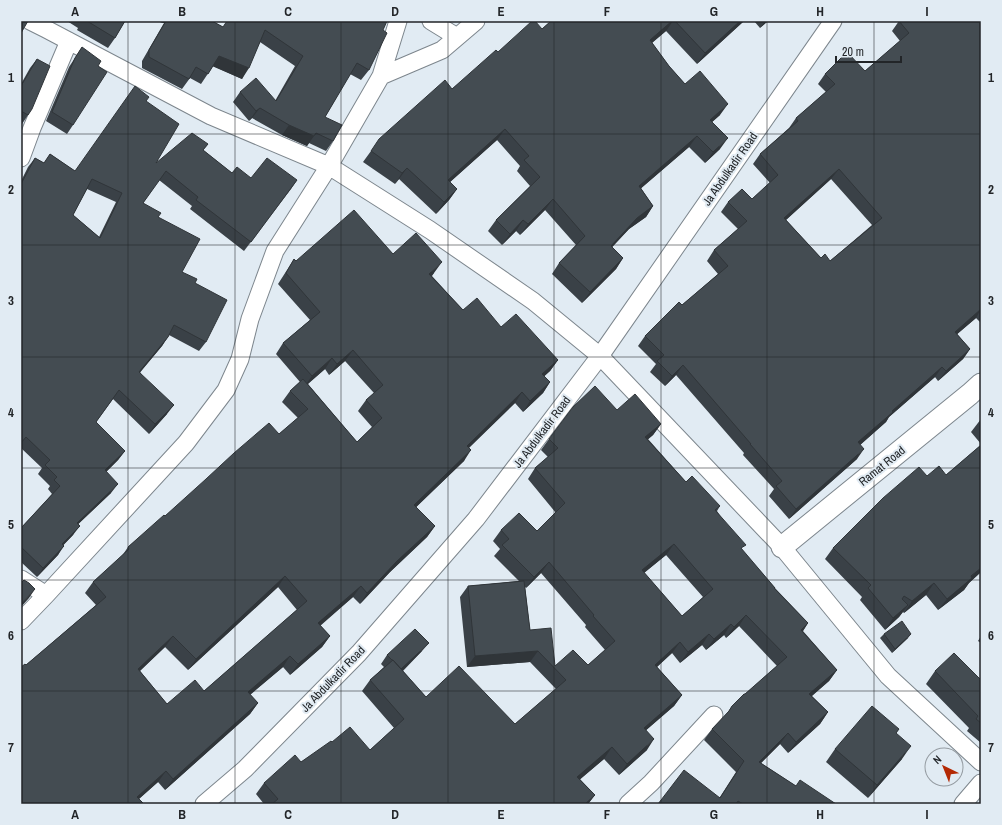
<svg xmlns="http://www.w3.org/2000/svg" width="1002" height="825" font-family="'Archivo Narrow',sans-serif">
  <rect width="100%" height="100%" fill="#e1ebf3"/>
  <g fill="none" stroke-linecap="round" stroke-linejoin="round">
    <g stroke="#7d868d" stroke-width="19">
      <path id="minor" d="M30,21l16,8 165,87 118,50 101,64 103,71 67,55 182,191 106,129 93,86
        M431,21l26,16
        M381,76l17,-55
        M21,158l11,-30 37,-87
        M21,579l25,16
        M21,621l25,-26 140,-152 40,-53 14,-31 10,-40 25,-68 54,-85 52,-90 61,-26 34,-29
        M204,804l41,-35 114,-116 117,-134 124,-163 233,-335
        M628,804l23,-21 63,-68
        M963,804l18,-21"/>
    </g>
    <g stroke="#7d868d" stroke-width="23">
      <path id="tertiary" d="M782,547l188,-153 11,-10"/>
    </g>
    <use href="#minor" stroke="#fff" stroke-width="17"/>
    <use href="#tertiary" stroke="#fff" stroke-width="21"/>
  </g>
  <path fill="#3a4147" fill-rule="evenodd" d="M67,21h58l-10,17 -7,10 -31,-18 1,-2z
    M156,21h56l11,6 160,3 -14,40 -8,10 -11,-6 -25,43 8,24 -7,10 -17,-8 -2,3 -25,-11 -30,-17 -3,3 -16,-19 7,-10 35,9 20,-35 -35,-24 -18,37 -29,-13 -12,18 -11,-6 -8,11 -40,-21v-7l22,-38z
    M551,21h193l-47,43 -31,-33 -14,12 17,23 16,18 35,31 -8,7 8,27 -15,14 -16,-16 -48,41 12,18 -7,11 -17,12 -17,18 11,11 -7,11 -34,34 -30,-29 7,-11 17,-18 -31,-35 -25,25 -4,-4 -14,14 -14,-14 8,-11 34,-34 -13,-15 3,-5 -23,-26 -47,42 7,7 -8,11 -13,14 -37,-35 -4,5 -32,-22 8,-11 81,-62 46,-37 44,-23z
    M754,21h14l-8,7z
    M899,21h82v302l-5,-5 -19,16 13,15 -7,10 -25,22 -3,-4 -46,40 -3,5 -26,23 -3,14 -68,60 -20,-23 5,-7 -31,-34 1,-2 -68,-78 -11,11 -15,-14 6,-8 -18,-18 7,-10 37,-31 36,-31 -11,-13 7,-11 24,-21 -17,-17 7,-10 24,-3 18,-16 -17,-19 7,-10 29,-26 7,-10 30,-26 -8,-8 7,-10 40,-3 35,-30 -8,-10zM831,179l41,46 -42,36 -9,-3 -35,-38z
    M82,47l16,19 -25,59 -6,9 -21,-13 23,-54z
    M37,59l-9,56 -6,9h-1v-40l9,-16z
    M146,101l10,62 52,-19 -5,6 29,23 19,5 46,2 -53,71 -54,-42 2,-3 -33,-26 -16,23 15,14 24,55 13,11 11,59 -7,9 -30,-16 -7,11 -22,26 27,42 -18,20 -36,-35 -17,23 29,29 -7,9 -12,12 5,21 -33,31 -5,11 -10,10 -5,10 -21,22 -16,-15v-34l31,-34 -4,-5 2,-3 -12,-12 4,-6 -21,-20v-267l7,-14 7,-9 9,5 6,-9 25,17zM87,189l29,13 -17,35 -26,-22z
    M393,254l41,19 -2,3 31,34 38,17 57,33 -8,11 -6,5 6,6 -7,11 -20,19 -8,-9 -46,45 -5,13 -48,46 19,19 -8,11 -37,35 -30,32 -7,-7 -33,28 10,11 -8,11 -32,28 -7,-8 -33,28 8,8 -8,11 -85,76 -7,-8 -19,17 -118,5 5,-139 70,-60 -11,-12 8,-11 29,-26 6,-9 37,-31 114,-82 19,-16 -16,-16 8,-11 10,-9 -24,-28 7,-11 27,-23 -32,-36 9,-14 7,-11 2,2zM345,361l29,32 -8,7 -8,11 14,16 -15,15 -49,-58 17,-15 4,6zM278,587l19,23 -93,81 -37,13 -27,-33 25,-24 23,23z
    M617,410l44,14 -8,11 -5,4 38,43 34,24 -3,5 25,39 33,38 33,35 -5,8 34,39 -8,11 -17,15 16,16 -8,12 -32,29 -8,-9 -19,19 35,23 40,18h-178l62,-7 16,-25 -32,-32 8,-11 14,-14 6,-9 45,-40 -38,-40 -13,12 -2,-3 -18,15 -4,-5 -22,18 -8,-10 -15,14 25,28 -8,11 -28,24 1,20 -28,25 -15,-16 -24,20 15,16 -7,9h-324l-8,-10 8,-11 37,-21 31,-20 38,8 24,-22 -32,-37 8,-11 14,-13 -3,-3 6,-9 35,-4 -19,20 23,26 89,27 41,-35 -26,-27 -63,5 -7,-70 8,-11 51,-5 -25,-25 6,-7 -7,-8 8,-11 36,1 19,-18 -28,-34 7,-11 13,-11 -7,-7 8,-11zM666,555l37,42 -21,19 -38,-43zM541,573l45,52 -1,2 20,23 -17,15 -33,1 -25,-36 -5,-43 1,1z
    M981,419v25l-10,-12z
    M981,445v127l-12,11 -5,7 -26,20 -12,-15 -22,18 -1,-1 -4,5 -14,13 -25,-30 2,-3 -37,-38 8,-11 94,-72 19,-1z
    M884,634l24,4 -16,15 -12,-15z
    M981,636v7l-3,-2z
    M935,671l46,9v63l-14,-12 2,-3 -43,-44z
    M899,729l-3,4 6,26 -34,39 -42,-36 9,-13z"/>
  <path fill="#303539" d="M156,21h9l-1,2z
    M672,21h1l-7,10 -24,20 8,-11z
    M740,21h4l-47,43 8,-11z
    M765,21h3l-8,7z
    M219,56l30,12 -7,11 -30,-13z
    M728,104l-8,11 -18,16 8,-11z
    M260,108l-8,10 -3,3 7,-10z
    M289,125l25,11 -7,10 -25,-11z
    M505,129l-8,11 -57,51 8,-11z
    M697,136l-8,11 -58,50 8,-11z
    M728,138l-8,11 -15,14 8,-11z
    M407,168l-8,11 -4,5 7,-11z
    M839,169l-8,10 -54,49 7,-10z
    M297,180l-6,9 -47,62 7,-9z
    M457,189l-8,11 -13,14 8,-12z
    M553,199l-8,11 -25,25 8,-11z
    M653,206l-7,11 -17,12 -26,28 8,-11 26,-28z
    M523,220l-7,11 -14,14 8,-11z
    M623,258l-7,11 -34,34 8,-11z
    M442,262l-8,11 -12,12 7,-11z
    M981,309l-5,9 -28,24 7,-10z
    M168,337l-6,9 -29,35 6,-9z
    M970,349l-7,10 -25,22 8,-10z
    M353,350l-8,11 -16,14 8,-11z
    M332,358l-7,11 -21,18 8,-11z
    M558,360l-8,11 -15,14 7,-11z
    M683,365l-7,10 -11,11 7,-10z
    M942,367l-7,10 -46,40 -3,5 -35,31 7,-11 34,-31z
    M550,382l-7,11 -20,19 7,-11z
    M522,392l-7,11 -56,54 8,-11z
    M174,405l-7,9 -18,20 6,-10z
    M661,424l-8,11 -15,13 7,-11z
    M864,449l-7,10 -68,60 7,-10z
    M471,450l-7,11 -57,55 7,-11z
    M125,451l-7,9 -20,20 7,-10z
    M118,484l-7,9 -41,39 7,-9z
    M80,526l-7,9 -17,18 6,-9z
    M435,526l-8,11 -37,35 -30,32 7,-11 30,-32z
    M674,544l-8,11 -32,26 8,-11z
    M64,546l-6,9 -21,22 6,-9z
    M549,562l-8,11 -15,15 8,-11z
    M981,568v4l-12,11 -5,7 -26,20 9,-11z
    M285,576l-7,11 -90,83 8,-11z
    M934,583l-8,12 -22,18 8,-12z
    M361,586l-8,11 -42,37 7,-11z
    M35,589l-6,9 -8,9v-3z
    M908,605l-9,12 -14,13 8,-12z
    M746,615l-7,11 -13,12 8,-11z
    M808,623l-7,11v-4z
    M731,624l-7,11 -18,15 8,-11z
    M709,634l-7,11 -22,18 8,-11z
    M911,634l-3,4 -16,15 3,-4z
    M173,636l-8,11 -35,33 8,-11z
    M330,636l-8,11 -32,28 8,-11z
    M680,642l-8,11 -25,23 8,-11z
    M429,643l-7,8 -27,27 6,-9z
    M538,651l-8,11 -63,5 8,-11z
    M290,656l-7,11 -43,36 8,-11z
    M837,670l-8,11 -28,24 8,-11z
    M682,695l-8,11 -38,33 8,-11z
    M258,703l-8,11 -85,76 8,-11z
    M828,712l-8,12 -32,29 8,-11z
    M788,733l-8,11 -29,29 8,-11z
    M654,739l-7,11 -28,25 8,-11z
    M911,746l-9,13 -34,39 9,-13z
    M612,747l-8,12 -34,29 7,-11z
    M166,771l-8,11 -25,22 4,-7z
    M595,795l-7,9h-3z"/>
  <path fill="#444c52" stroke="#303539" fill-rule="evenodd" d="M21,21h7l-7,12z
    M87,21h38l-10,17z
    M166,21h46l11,6 4,-6h160l-4,9 4,3 -18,37 -12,-7 -32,54 17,8 -9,16 -17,-8 -2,3 -25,-11 -29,-17 -4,3 -16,-19 16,-14 20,23 27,-45 -38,-26 -16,38 -30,-12 -11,18 -12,-7 -7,12 -40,-22v-7z
    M532,21h3l7,8 9,-8h121l-22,19 19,26 16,18 15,-13 28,33 -18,16 18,18 -15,14 -16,-16 -58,50 14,20 -16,12 -26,28 12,12 -33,34 -31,-29 26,-27 -32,-37 -25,25 -5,-4 -13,14 -14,-14 44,-43 -16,-17 5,-4 -24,-27 -57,51 9,9 -13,13 -37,-34 -5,5 -31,-22 8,-12 66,-59 7,9 44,-39 2,2z
    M675,21h65l-35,32z
    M899,21h82v288l-26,23 15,17 -24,22 -4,-4 -50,44 1,1 -35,30 6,7 -68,60 -20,-23 6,-5 -32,-37h1l-68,-79 -11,11 -15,-15 7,-6 -19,-19 34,-34 3,3 46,-39 -14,-16 33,-29 -19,-19 14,-13 10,10 26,-24 -18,-21 38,-33 -2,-3 39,-34 -10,-10 22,-22 18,19 44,-38zM839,169l43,49 -52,43 -5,-7 -4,4 -37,-40z
    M82,47l19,14 -3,5 9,6 -34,53 -21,-13 23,-54z
    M37,59l13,7 -18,43 -4,6 -7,-4v-25z
    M135,86l14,11 -3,4 33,23 -23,39 36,-30 16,11 -5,6 29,23 5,-6 14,11 16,-20 30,22 -46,62 -55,-42 2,-3 -32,-26 -23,32 18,10 -3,4 42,22 -18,33 15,7 -2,4 32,17 -21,42 -32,-17 -6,12 -29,35 35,33 -19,19 -36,-34 -23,32 29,29 -20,19 13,14 -41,39 3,3 -18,18 2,2 -21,22 -22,-21v-19l39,-42 -6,-6 3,-3 -12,-12 5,-5 -24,-23 -5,6v-259l14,-26 9,5 6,-9 25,17zM92,179l30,14 -22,45 -27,-23z
    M354,210l39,44 23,-21 26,29 -13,12 34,36 14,-12 24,29 15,-13 42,46 -16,14 8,8 -20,19 -8,-9 -55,54 4,4 -57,55 21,21 -38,35 -30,32 -6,-7 -43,37 12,13 -32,28 -8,-8 -42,36 10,11 -85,76 -7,-8 -29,26 7,7h-123v-137l4,-3 1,1 80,-68 -13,-15 36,-33 -1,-2 36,-32 1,1 41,-37 28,-26 35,-30 10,11 29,-25 -18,-18 13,-12 54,63 25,-24 -16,-18 17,-15 -30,-35 -16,14 -5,-6 -20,18 -29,-33 37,-31 -34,-39 8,-14 2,2zM285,576l22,25 -103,90 -9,-11 -28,24 -29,-35 35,-33 23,23z
    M595,386l22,24 18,-16 26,30 -16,13 41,45 6,-6 28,30 -5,4 31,35 -5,3 34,40h-1l34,35 -7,7 36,40 -28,24 19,18 -32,30 -8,-9 -29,29 37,24 4,-6 36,24h-93l-5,-3 -2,3h-78l26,-34 36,28 24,-37 -32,-32 17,-18 3,-5 12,-12h1l42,-37 -41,-42 -12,12 -3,-3 -17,15 -5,-5 -21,18 -8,-10 -25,23 27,30 -38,33 10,11 -27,25 -15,-17 -35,30 18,18 -10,9h-313l6,-5 -14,-16 31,-28 6,7 30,-21 1,1 18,-15 20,23 34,-31 -34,-39 23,-20 33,37 33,-31 56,58 51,-44 -28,-29 -63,5 -7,-70 56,-5 6,49 21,-2 4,38 18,-16 15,15 27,-24 -22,-25 1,-1 -45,-53 -15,15 -32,-32 7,-6 -8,-9 18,-17 18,18 28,-28 -30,-35 23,-20 -9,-9 24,-32zM674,544l39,45 -31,27 -40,-46z
    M981,445v123l-10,8 1,2 -25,21 -13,-16 -22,18 -8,-5 -2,3 6,6 -15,13 -25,-30 3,-3 -38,-37 50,-50 36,-31 8,9 12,-10 7,9z
    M24,580l5,3 6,6 -14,15v-21z
    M902,621l9,13 -16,15 -11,-15z
    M415,629l14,14 -28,26 -8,-9h-1l-5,-5z
    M954,653l27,27v43l-5,-4 2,-3 -43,-45z
    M872,706l27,23 -3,4 15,13 -34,39 -42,-36z"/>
  <path fill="none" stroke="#222528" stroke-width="1" stroke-opacity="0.55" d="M128,21v783M235,21v783M341,21v783M448,21v783M554,21v783M661,21v783M767,21v783M874,21v783M21,134h960M21,245h960M21,357h960M21,468h960M21,580h960M21,691h960"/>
  <g text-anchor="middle" stroke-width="4" stroke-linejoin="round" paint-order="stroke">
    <g font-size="12" fill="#222528" stroke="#e1ebf3">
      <text transform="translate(730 169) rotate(-55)" y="4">Ja Abdulkadir Road</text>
      <text transform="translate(542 432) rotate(-53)" y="4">Ja Abdulkadir Road</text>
      <text transform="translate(882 466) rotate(-39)" y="4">Ramat Road</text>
      <text transform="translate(333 679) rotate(-46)" y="4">Ja Abdulkadir Road</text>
    </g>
  </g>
  <rect width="1002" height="825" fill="none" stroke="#e1ebf3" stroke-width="44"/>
  <g transform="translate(944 767) rotate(317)"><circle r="19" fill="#e1ebf3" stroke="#959ca2"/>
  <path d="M0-3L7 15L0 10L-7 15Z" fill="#b42904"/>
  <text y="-6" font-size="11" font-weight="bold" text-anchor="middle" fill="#222528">N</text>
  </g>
  <path d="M836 56v6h65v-6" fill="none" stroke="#222528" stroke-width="2"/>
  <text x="842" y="56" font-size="12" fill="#222528" stroke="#e1ebf3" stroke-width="3" paint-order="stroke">20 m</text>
  <rect x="22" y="22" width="958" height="781" fill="none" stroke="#222528" stroke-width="1.5"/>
  <g font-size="13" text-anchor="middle" font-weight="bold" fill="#222528">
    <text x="75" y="16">A</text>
    <text x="182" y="16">B</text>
    <text x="288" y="16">C</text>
    <text x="395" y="16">D</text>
    <text x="501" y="16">E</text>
    <text x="607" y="16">F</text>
    <text x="714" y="16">G</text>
    <text x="820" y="16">H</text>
    <text x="927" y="16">I</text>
    <text x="11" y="82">1</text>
    <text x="991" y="82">1</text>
    <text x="11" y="194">2</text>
    <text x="991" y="194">2</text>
    <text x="11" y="305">3</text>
    <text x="991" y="305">3</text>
    <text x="11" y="417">4</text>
    <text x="991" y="417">4</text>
    <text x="11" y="529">5</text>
    <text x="991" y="529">5</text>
    <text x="11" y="640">6</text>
    <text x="991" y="640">6</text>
    <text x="11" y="752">7</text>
    <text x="991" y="752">7</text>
    <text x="75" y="819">A</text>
    <text x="182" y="819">B</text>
    <text x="288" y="819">C</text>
    <text x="395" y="819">D</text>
    <text x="501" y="819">E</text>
    <text x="607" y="819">F</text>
    <text x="714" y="819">G</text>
    <text x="820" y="819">H</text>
    <text x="927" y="819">I</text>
  </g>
</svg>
